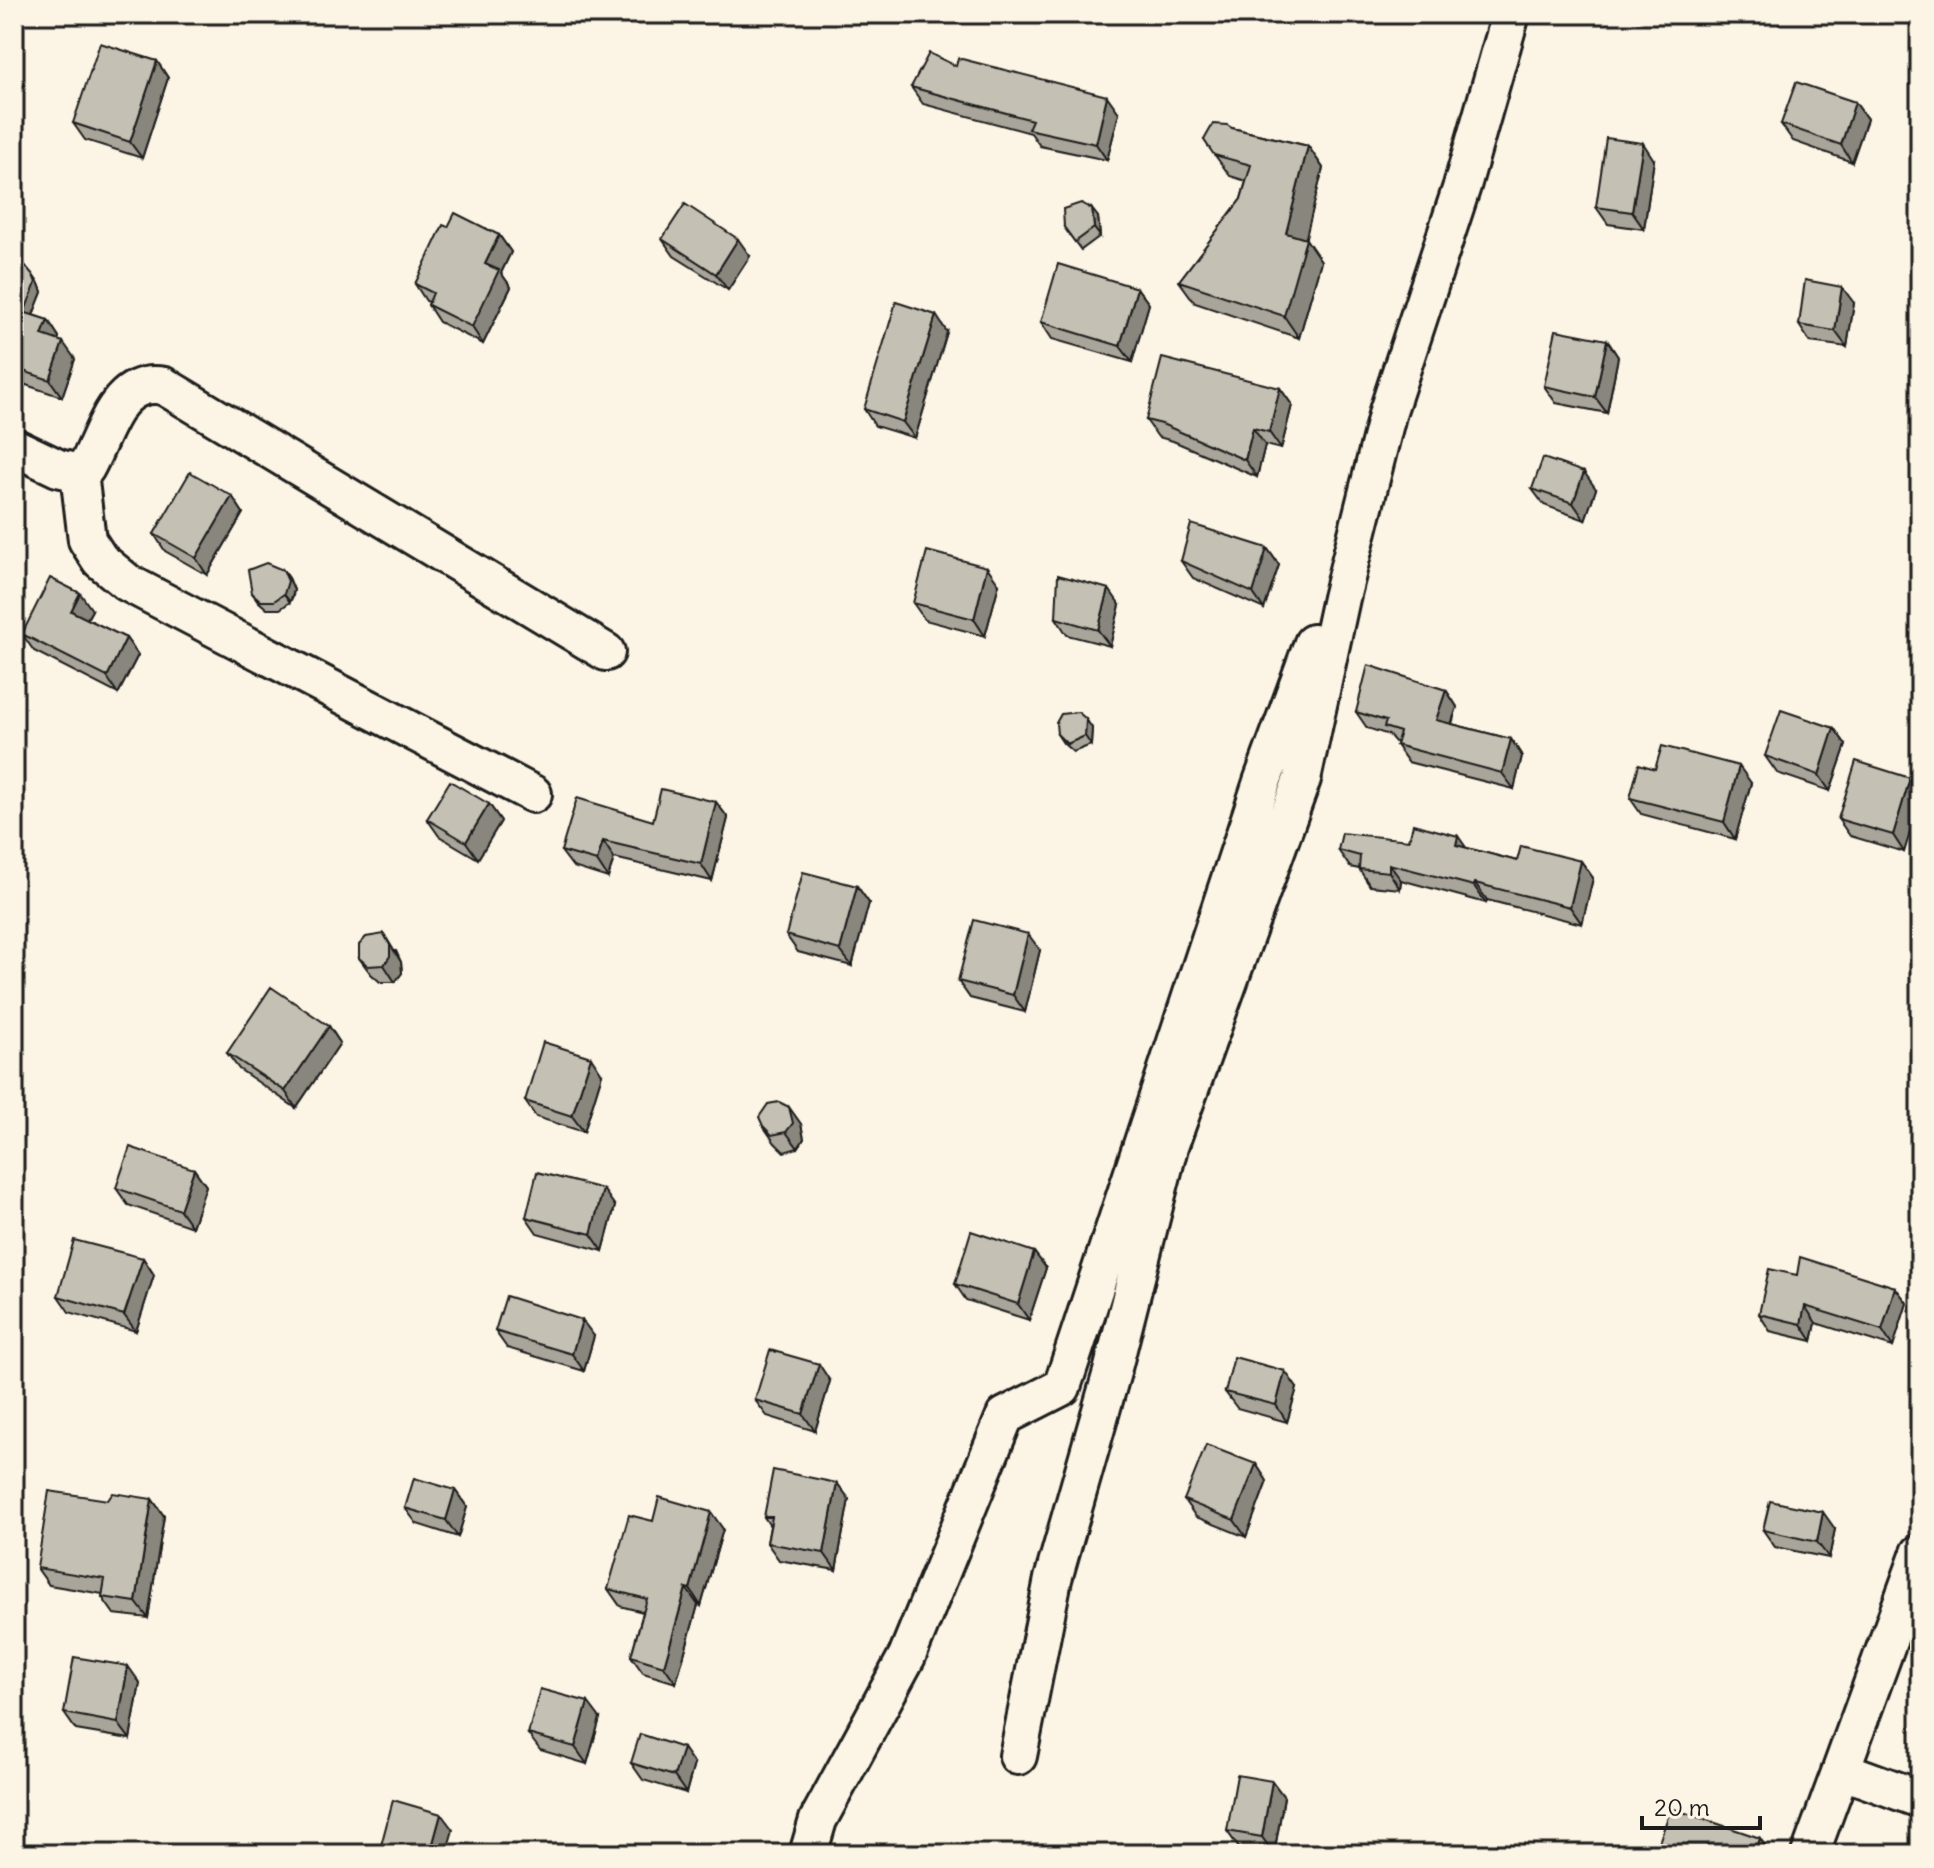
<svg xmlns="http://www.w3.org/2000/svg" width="1934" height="1868" font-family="Delius,sans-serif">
  <rect width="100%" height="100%" fill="#fcf5e5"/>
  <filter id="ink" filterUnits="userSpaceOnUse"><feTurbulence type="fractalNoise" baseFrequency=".0125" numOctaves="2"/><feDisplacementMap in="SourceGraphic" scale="16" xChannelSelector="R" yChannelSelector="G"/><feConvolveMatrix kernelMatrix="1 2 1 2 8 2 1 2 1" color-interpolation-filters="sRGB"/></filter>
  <g filter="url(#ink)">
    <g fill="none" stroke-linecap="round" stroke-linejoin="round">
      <g stroke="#1c1c1c" stroke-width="42">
        <path id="minor" d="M14,447l44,21 21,5 7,-5c19,-33 29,-91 78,-82l442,266
          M79,473l8,67 13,20 28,23 405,211
          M1018,1756l35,-177 59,-207 57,-225 133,-368 39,-181 47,-187 74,-225 49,-172
          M1841,1770l79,-217
          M808,1854l10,-34 89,-164 98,-240 57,-29 200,-605 51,-139
          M1810,1854l31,-84 79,29"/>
      </g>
      <use href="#minor" stroke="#fcf5e5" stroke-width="36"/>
    </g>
    <path fill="#a9a59a" stroke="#1c1c1c" stroke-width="2" d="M157,61l11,17 -26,80 -57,-18 -12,-17z
      M956,66l163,47 -12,47 -67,-14 -9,-13 -108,-29 -12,-17z
      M1855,102l12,17 -15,43 -59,-21 -12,-17z
      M1232,128l76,18 15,22 -18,71 16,22 -22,77 -104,-35 -16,-22 62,-82 5,-18 -16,-5 -26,-36z
      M1654,160l-10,69 -36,-5 -12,-17z
      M1098,217l2,19 -19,14 -17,-23z
      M448,227l51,8 12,17 -10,21 10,14 -28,57 -44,-22 -11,-17 1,-3 -3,-1 -11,-17z
      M662,239l88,17 -22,34 -54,-34z
      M39,284l3,8 -9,23 15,5 11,17 -1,4 17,18 -13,38 -48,-16v-72l5,2z
      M1137,288l12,16 -17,58 -80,-23 -11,-17z
      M1854,303l-7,44 -37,-5 -11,-17z
      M947,332l-32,106 -40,-12 -11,-17z
      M1607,340l11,17 -11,56 -51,-10 -12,-17z
      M1280,388l12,17 -11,44 -16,-4 -8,32 -84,-36 -15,-4 -12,-17z
      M1532,489h64l-11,31 -41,-15z
      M232,496l11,17 -36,62 -42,-24 -11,-17z
      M1267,548l12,17 -15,44 -71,-31 -12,-17z
      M283,570l6,8 5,12 -1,6 -3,6 -10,7h-13l-9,-8 -6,-8z
      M999,584l-14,52 -60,-16 -12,-17z
      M1120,605l-10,41 -43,-11 -11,-17z
      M92,610l-5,9 39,19 12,17 -20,39 -84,-43 -12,-17z
      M1446,690l11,17 -5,17 59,15 11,17 -8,33 -106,-27 -12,-17 1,-1 -8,-9 -22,-7 -11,-16z
      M1092,728l-1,17 -18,7 -10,-9 -6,-9z
      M1834,728l12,17 -16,46 -53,-18 -12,-17z
      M1655,769l96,14 -16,56 -94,-25 -11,-16z
      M1920,792l-16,60 -54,-16 -12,-17z
      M716,802l12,16 -16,63 -98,-23 -6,20 -35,-11 -12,-16z
      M489,804l12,17 -23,38 -39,-23 -12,-17z
      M1467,848l50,13h64l12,17 -11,46 -95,-24 -1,3 -85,-23 -1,9 -30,-3 -11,-17 -9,-2 -12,-17z
      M857,886l12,17 -17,63 -54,-14 -12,-17z
      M1040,950l-15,62 -55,-14 -12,-17z
      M396,951l5,11 1,11 -7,9h-15l-9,-8 -12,-16z
      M329,1026l11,17 -44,65 -57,-39 -12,-16z
      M602,1074l-18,58 -48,-15 -11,-16z
      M801,1124l3,15 -6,9 -14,4 -9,-9 -12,-17z
      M194,1169l12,17 -14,41 -64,-22 -12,-17z
      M615,1206l-12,45 -66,-18 -11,-16z
      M1034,1252l12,16 -17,52 -63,-20 -11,-16z
      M143,1258l11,17 -18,56 -67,-19 -11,-16z
      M1797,1275l98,12 12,16 -14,44 -77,-24 -4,18 -42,-10 -11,-17z
      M495,1331l99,5 -10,35 -77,-23z
      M830,1381l-15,50 -48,-15 -12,-16z
      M1297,1388l-10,34 -50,-14 -12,-16z
      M1256,1464l11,17 -21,56 -50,-20 -12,-17z
      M837,1483l12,16 -13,71 -57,-10 -12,-17 3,-17 -6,-9z
      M455,1490l12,17 -9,30 -41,-13 -12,-16z
      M152,1499l12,17 -16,102 -34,-4 -12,-17 1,-3 -54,-9 -12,-17z
      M653,1521l70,8 -22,77 -3,-1 -22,78 -33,-10 -12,-17 12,-44 -23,-6 -12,-17z
      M1835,1529l-6,29 -54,-11 -12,-17z
      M140,1683l-10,56 -54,-9 -12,-17z
      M600,1718l-13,46 -47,-14 -12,-16z
      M631,1763l63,1 -8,29 -43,-13z
      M1272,1781l12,16 -10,57 -35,-6 -12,-17z"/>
    <path fill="#89867d" stroke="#1c1c1c" stroke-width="2" d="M157,61l11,17 -26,80 -12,-16z
      M1107,96l12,17 -12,47 -11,-16z
      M1855,102l12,17 -15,43 -11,-17z
      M1643,143l11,17 -10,69 -12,-17z
      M1308,146l15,22 -21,85 4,-14 15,22 -22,77 -15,-22 2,-83z
      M1092,209l6,8 2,19 -6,-8z
      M499,235l12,17 -10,21 10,14 -28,57 -11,-17 13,-63z
      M738,239l12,17 -22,34 -12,-16z
      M33,275l6,9 3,8 -13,33 -6,-8z
      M1842,287l12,16 -7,44 -12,-16z
      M1137,288l12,16 -17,58 -12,-16z
      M936,315l11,17 -32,106 -12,-16z
      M48,320l11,17 -5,15 -12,-17z
      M1607,340l11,17 -11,56 -12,-16z
      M63,342l12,17 -13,38 -12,-17z
      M1280,388l12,17 -11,44 -12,-17z
      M1253,428l12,17 -8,32 -12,-17z
      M1584,472l12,17 -11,31 -12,-17z
      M232,496l11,17 -36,62 -11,-17z
      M1267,548l12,17 -15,44 -11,-16z
      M987,567l12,17 -14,52 -11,-17z
      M283,570l6,8 5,12 -4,12 -6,-8z
      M1109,589l11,16 -10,41 -12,-16z
      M80,593l12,17 -10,18 -11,-17z
      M126,638l12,17 -20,39 -11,-17z
      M1446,690l11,17 -10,29 -11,-16z
      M1086,719l6,9 -1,17 -6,-9z
      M1834,728l12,17 -16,46 -11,-16z
      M1511,739l11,17 -8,33 -12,-16z
      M1739,766l12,17 -16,56 -11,-17z
      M1910,778l10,14v9l-16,51 -11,-17z
      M716,802l12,16 -16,63 -11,-17z
      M489,804l12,17 -23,38 -12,-17z
      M1458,836l12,17 -14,-8z
      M603,841l11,17 -6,20 -11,-17z
      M1581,861l12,17 -11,46 -12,-17z
      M1389,864l12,16 -1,9 -11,-17z
      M1475,883l12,17 -1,3 -12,-17z
      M857,886l12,17 -17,63 -12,-16z
      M384,934l17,28 1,11 -7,9 -11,-17z
      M1028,934l12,16 -15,62 -12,-17z
      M329,1026l11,17 -44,65 -11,-17z
      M591,1057l11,17 -18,58 -12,-16z
      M789,1107l12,17 3,15 -6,9 -12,-16z
      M194,1169l12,17 -14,41 -12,-17z
      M603,1189l12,17 -12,45 -12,-17z
      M1034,1252l12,16 -17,52 -11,-16z
      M143,1258l11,17 -18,56 -12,-16z
      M1895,1287l12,16 -14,44 -11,-17z
      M1805,1306l11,17 -4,18 -11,-17z
      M582,1320l12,16 -10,35 -12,-17z
      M819,1364l11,17 -15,50 -12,-17z
      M1285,1371l12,17 -10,34 -11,-17z
      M1256,1464l11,17 -21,56 -12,-17z
      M837,1483l12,16 -13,71 -12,-17z
      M455,1490l12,17 -9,30 -12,-17z
      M152,1499l12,17 -16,102 -12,-16z
      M711,1512l12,17 -22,77 -11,-17z
      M1823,1512l12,17 -6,29 -12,-16z
      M686,1588l12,17 -22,78 -12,-17z
      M128,1666l12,17 -10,56 -12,-16z
      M588,1702l12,16 -13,46 -12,-17z
      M683,1748l11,16 -8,29 -12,-17z
      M1272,1781l12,16 -10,57 -12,-17z
      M441,1814l12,16 -7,24h-16z
      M1760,1838l11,16h-16z"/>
    <path fill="#c4c0b3" stroke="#1c1c1c" stroke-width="2" d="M100,43l57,18 -27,81 -57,-19z
      M929,53l27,13 2,-8 149,38 -11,48 -68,-15 4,-9 -121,-33z
      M1796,82l59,20 -14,43 -60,-21z
      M1213,124l14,1 5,3 76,18 -22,87 20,6 -22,77 -105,-35 62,-82 10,-34 -37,-10 -10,-15z
      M1606,138l37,5 -11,69 -36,-5z
      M1081,203l11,6 2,19 -19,14 -11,-15 -1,-18z
      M685,204l53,35 -22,35 -54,-35z
      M455,213l44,22 -14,29 14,6 -27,57 -44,-22 5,-12 -18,-9 28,-59 5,2z
      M15,253l18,22 3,8 -12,30 -5,-2 -5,-8z
      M1058,264l79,24 -17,58 -79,-24z
      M1805,280l37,7 -7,44 -36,-6z
      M896,302l40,13 -33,107 -39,-13z
      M14,309l34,11 -6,15 21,7 -13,38 -36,-12z
      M1556,330l51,10 -12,57 -51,-11z
      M1162,358l118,30 -11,44 -16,-4 -8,32 -83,-36 -16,-4z
      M1543,458l41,14 -11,31 -41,-14z
      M190,472l42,24 -36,62 -42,-24z
      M1191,524l76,24 -14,45 -72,-32z
      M927,551l60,16 -13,52 -61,-16z
      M266,563l17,7 5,11 -4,13 -10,7h-13l-9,-8 -4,-23z
      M1058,575l51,14 -11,41 -42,-12z
      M50,578l30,15 -9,18 55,27 -19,39 -85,-43z
      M1368,665l78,25 -10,30 75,19 -9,34 -106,-28 4,-13 -16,-5 2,-6 -30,-9z
      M1781,710l53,18 -15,47 -54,-19z
      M1078,712l8,7 -1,17 -18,8 -10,-10 -1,-11 5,-9z
      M1662,746l77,20 -15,56 -94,-24 9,-34 16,5z
      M1856,761l54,17 -17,57 -55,-16z
      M450,781l39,23 -23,38 -39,-23z
      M661,789l55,13 -15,62 -98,-23 -6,20 -36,-10 16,-53 76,23z
      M1413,824l45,12 -2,9 61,16 4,-15 60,15 -11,46 -95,-24 -1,3 -85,-22v8l-30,-3 1,-13 -22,-6 4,-17 67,7z
      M803,872l54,14 -17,64 -54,-15z
      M974,920l54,14 -15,61 -55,-14z
      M384,934l6,11v11l-6,9 -16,1 -9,-8v-13l7,-8z
      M271,987l58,39 -44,65 -58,-38z
      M543,1042l48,15 -19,59 -47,-15z
      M779,1102l10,5 4,16 -7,9 -14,3 -9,-9 -4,-9 9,-13z
      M130,1147l64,22 -14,41 -64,-22z
      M537,1172l66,17 -12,45 -65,-17z
      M971,1231l63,21 -16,52 -63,-20z
      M74,1240l69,18 -19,57 -66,-19z
      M1800,1257l95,30 -13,43 -77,-24 -4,18 -42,-10 10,-45 28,6z
      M506,1296l76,24 -10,34 -77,-23z
      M770,1350l49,14 -16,50 -48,-14z
      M1234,1357l51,14 -9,34 -51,-13z
      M1206,1445l50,19 -22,56 -50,-20z
      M773,1470l64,13 -13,70 -57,-10 5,-26h-8z
      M414,1478l41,12 -9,30 -41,-12z
      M49,1491l59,9 5,-7 39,6 -16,103 -34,-5 3,-18 -68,-11z
      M659,1497l52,15 -21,77 -4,-1 -22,78 -33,-10 16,-57 -39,-10 21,-74 24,6z
      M1770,1501l53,11 -6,30 -54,-12z
      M74,1657l54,9 -10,57 -54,-10z
      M540,1689l48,13 -13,45 -47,-13z
      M640,1734l43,14 -9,28 -43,-13z
      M1237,1775l35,6 -10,56 -35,-6z
      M393,1800l48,14 -11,40h-47l-4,-1z
      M1671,1808l89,30 -5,16h-100z"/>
  </g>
  <rect width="1934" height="1868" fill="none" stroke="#fcf5e5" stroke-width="48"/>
  <rect x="24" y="24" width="1886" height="1820" fill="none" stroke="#1c1c1c" stroke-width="3" filter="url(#ink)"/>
  <path d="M1642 1816v12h118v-12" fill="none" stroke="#1c1c1c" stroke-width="4"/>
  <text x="1654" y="1816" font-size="24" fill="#1c1c1c" stroke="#fcf5e5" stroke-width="6" paint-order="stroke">20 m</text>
</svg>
